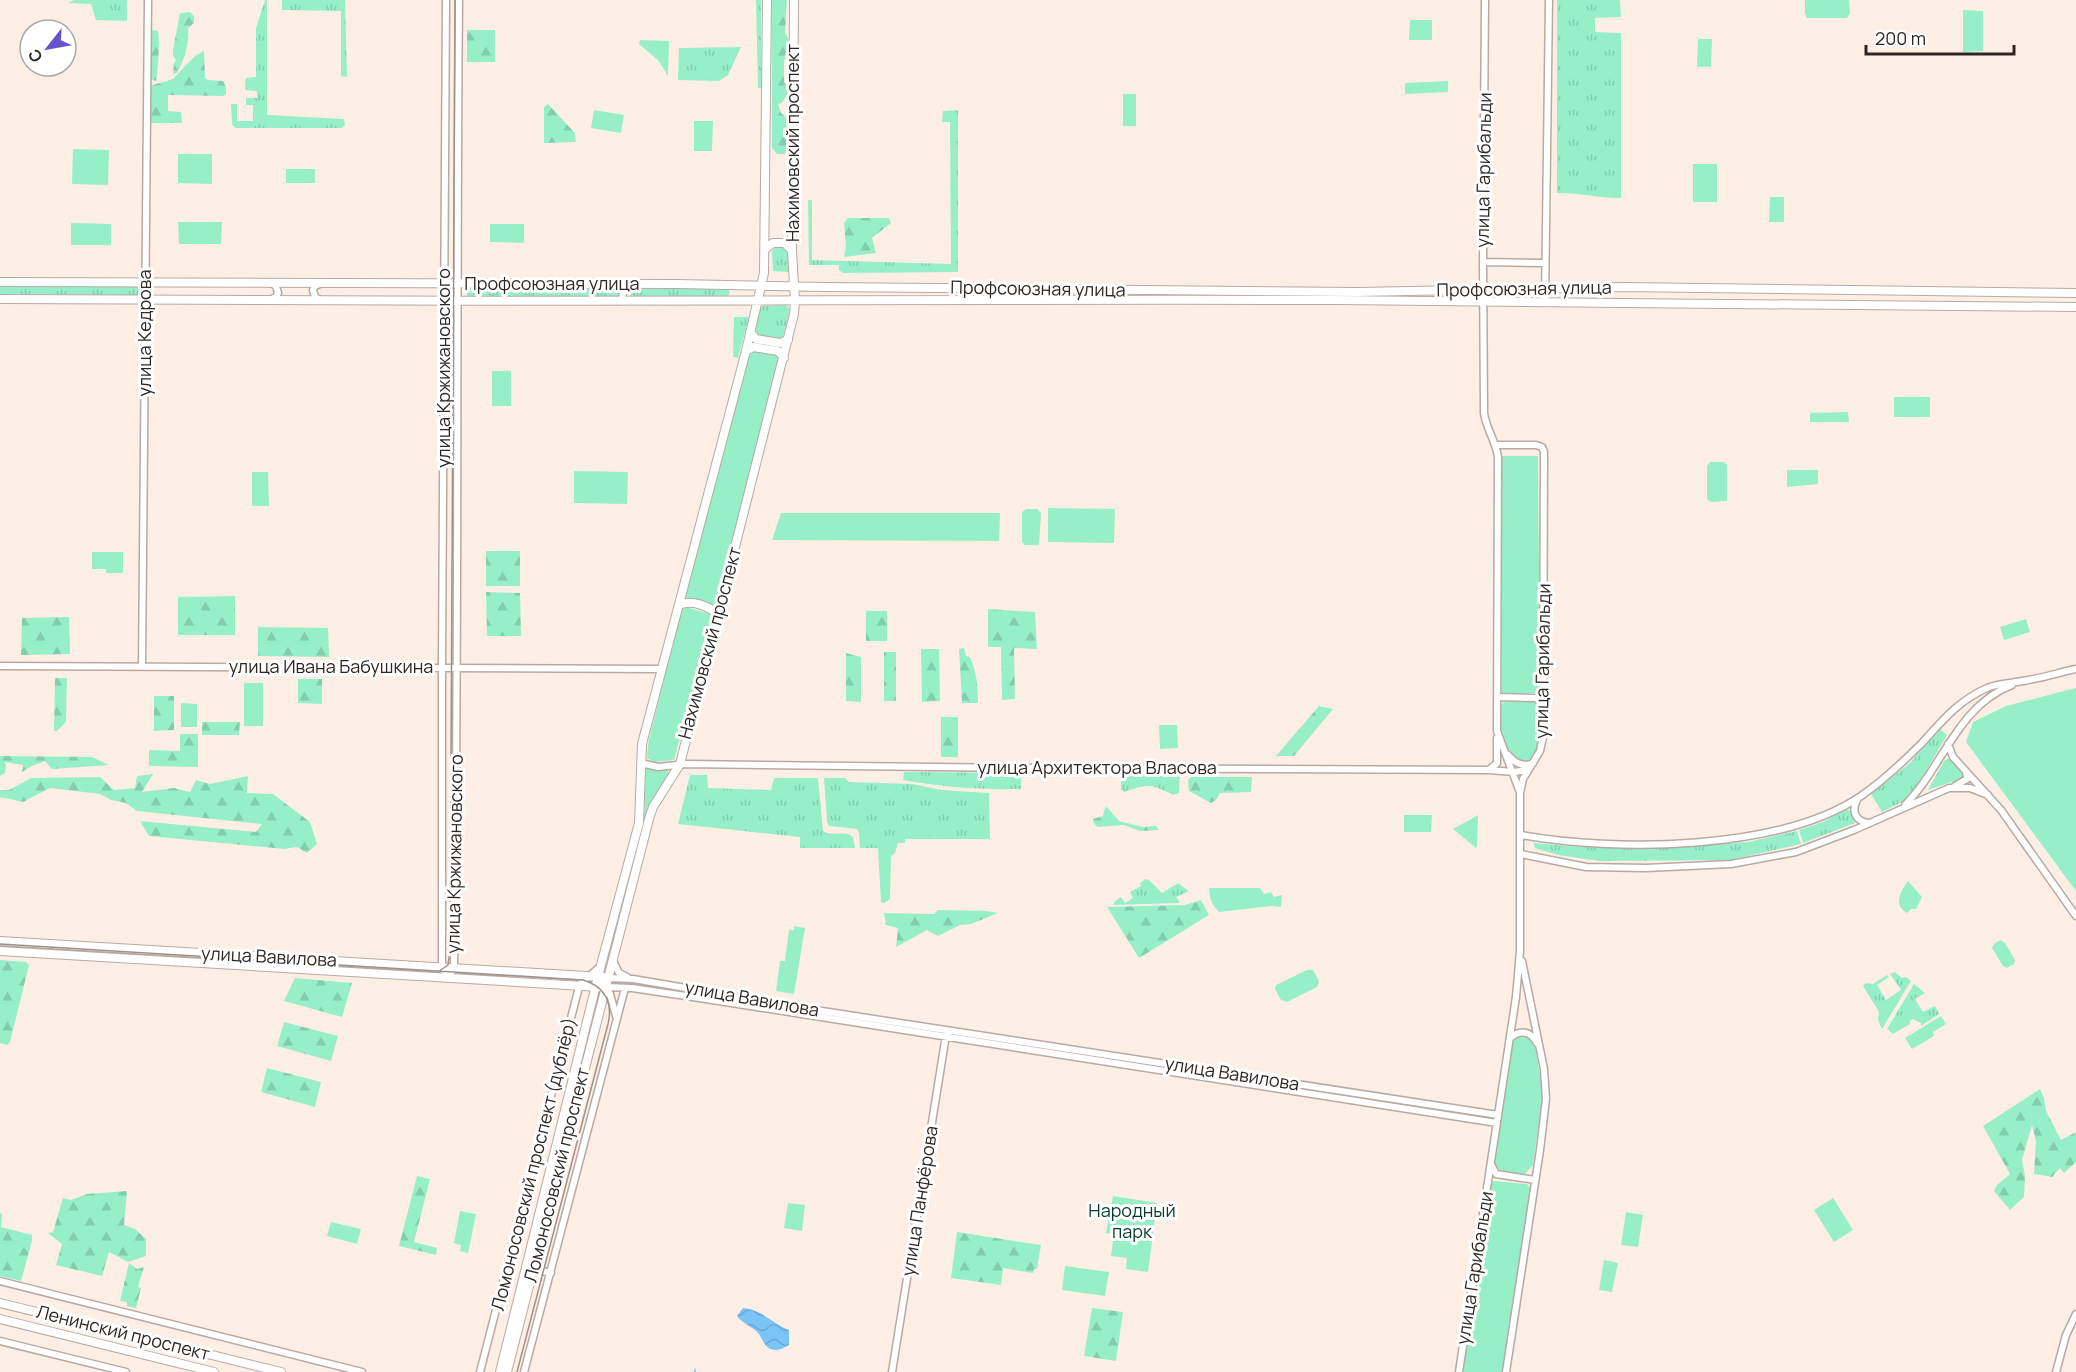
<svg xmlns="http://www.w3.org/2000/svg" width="2076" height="1372" font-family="Manrope,sans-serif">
  <defs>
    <pattern id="grass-tufts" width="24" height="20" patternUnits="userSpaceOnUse" patternTransform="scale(1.5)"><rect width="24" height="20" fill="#97efc8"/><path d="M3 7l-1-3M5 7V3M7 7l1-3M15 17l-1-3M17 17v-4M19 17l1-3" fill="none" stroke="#82cdac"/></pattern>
    <pattern id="forest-firs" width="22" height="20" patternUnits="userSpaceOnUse" patternTransform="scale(1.5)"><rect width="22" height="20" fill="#97efc8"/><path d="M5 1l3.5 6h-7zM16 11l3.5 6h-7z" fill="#82cdac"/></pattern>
    <pattern id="water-waves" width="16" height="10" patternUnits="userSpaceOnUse" patternTransform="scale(1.5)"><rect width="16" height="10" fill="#7bc4f7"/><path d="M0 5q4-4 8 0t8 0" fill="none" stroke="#6ba8d4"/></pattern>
  </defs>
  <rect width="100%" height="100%" fill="#feefe6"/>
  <path fill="url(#grass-tufts)" d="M74,0h53v21l-31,-1 -5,-16 -23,-1z
    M265,0h2v115l77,4 1,6 -3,3h-107l-3,-4 -1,-20h6v17h16v-16h-7v-7h11v-7l-12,-1 1,-12 10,-1v-49z
    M282,0h63l2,77 -6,-1v-65l-59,-1z
    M756,0h5v88h-3z
    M1557,0h63l1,17 -26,1v14l26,1v165c-22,0 -42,-5 -64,-5z
    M640,40l29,1 -1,35 -10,-16 -19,-16z
    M741,47l-13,28 -9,6 -41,-1 1,-32z
    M958,110v162l-115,1 -4,-3v-5h-30l-1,-65h4v60l139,4 -1,-142h-8l1,-11z
    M777,246h8l4,3 1,23 -17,-1 -1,-20z
    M0,285l137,1 3,2v7l-140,-1z
    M467,288h150l4,8 -2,1h-152z
    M633,289h94l3,3 -2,4 -95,2 -3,-4z
    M785,305l5,4 -8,31 -25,-2 -3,-6 5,-24 4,-2z
    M734,317h15l-11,41 -5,-1z
    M1940,729l7,6 -34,58 -9,8 -22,11 -11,-18 39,-31z
    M1947,759l4,1 13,13 -1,7 -12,2 -23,8 16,-29z
    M904,772l114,1 3,5v11c-41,1 -79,-2 -118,-9z
    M1121,772h59l-1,21 -6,2c-22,-12 -26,-11 -49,-3l-3,-3z
    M690,775h17l1,13 63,2 3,-12h44l5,53c9,6 22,-1 30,6l2,11h-55v-11l-122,-13z
    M824,778h21l4,4 64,2 28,6 48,3 1,46h-97v9h-33l-1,-15 -2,-4 -28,-3 -2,-4z
    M1847,809l3,2 5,12 -52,20 -4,-13 24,-8z
    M1797,831l4,13 -71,16 -130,1 -42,-6 -23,-7 -2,-5 50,4 58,1 107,-6z
    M1145,879l4,1 13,13 16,-10 11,8 -13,6 4,6 -67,2 2,-4 6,-4 4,6 8,-5 -3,-6 11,-6 -1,-3z
    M1895,972l7,6 4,-1 5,4 -29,48 -4,-9 1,-8 -16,-26 4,-3 6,1 14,-9 2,2 -12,8 9,15 15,-10 -11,-16z
    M1914,984l11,9 -10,6 8,13 12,-6 4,8 -18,12v-3l-8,-4 -3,2v3l-17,10 -6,-5z"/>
  <path fill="url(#forest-firs)" d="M772,0h15l-2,32 3,7 -4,24v19l5,9 -7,12 -4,1 3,9 8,6 -3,26 2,5 -4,4h-7l-5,-6z
    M190,12l4,4v7l-6,5c2,14 -4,32 -11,45l-4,1 1,-11 2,-3 -3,-4v-6l7,-37z
    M153,30l5,1c2,6 0,45 -2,50l-6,-2v-44z
    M467,30h28v32h-28z
    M204,51l1,27 3,2 15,1 3,6v7l-3,2 -55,-1v16l13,1 1,11h-31l-1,-37 23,-7 22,-23z
    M548,104l27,29 1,9 -32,1v-36z
    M848,218h41l2,5 -19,15 4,15 -32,4 2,-11 -2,-23z
    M486,551h34v35h-34z
    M486,592l34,1 1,43h-34z
    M235,596v39h-57v-38z
    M988,609l47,3 2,37 -23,-1 1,51 -13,1 -1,-53h-13z
    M866,611h21v30h-21z
    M69,617l1,37 -49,1 1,-37z
    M258,627l70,1 1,29 -71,-1z
    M964,648l2,8 4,1c7,16 8,29 8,46h-16l-3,-54z
    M921,649h18l1,52 -18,1z
    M884,652h12v49h-12z
    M846,653l15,4v45l-15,-1z
    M55,678h12l-1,44 -9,9h-3z
    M298,679h24v25l-24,-1z
    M154,696h20v34l-20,1z
    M1319,706l14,3 -39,47h-18z
    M941,717h17v40h-17z
    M202,722h38l-1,13h-37z
    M180,734h18v33l-49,-1v-16l31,1z
    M0,756l92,1 17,8 -57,4 -7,-8 -13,5 -10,6 1,-7 -19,-3 2,2 -1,9 -5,3z
    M153,774l-11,18 32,-4 16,4 6,-12 14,4 38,-8 -1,17 26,1 37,28 7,22 -10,9 -10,-6 -13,2 -135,-13 -9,-15 116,11 6,-8 -125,-13 -11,-8 -15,-3 -11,-6 -50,-6 -27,14 -23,-5v-7h9l22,-12 69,-1 14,13 21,-2 2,-12z
    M1191,777h61l-1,15 -31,1 -4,7 -5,3 -22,-12 -1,-11z
    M1107,807l12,14 24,6 13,-1 3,4 -19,1 -16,-6 -26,2 -4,-3 -1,-5 10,-3 2,-8z
    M1201,900l8,15 -70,43 -32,-51 78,-2z
    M938,910l49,1 11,2 -27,11 -11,1 -22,11 -11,-6 -31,17 2,-19 -12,-3 -2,-12 50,1z
    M0,960l26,2 3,3 -19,77 -3,3 -7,-2z
    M295,978l57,5 -10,34 -58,-16z
    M284,1022l54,14 -7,25 -54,-15z
    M267,1068l54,14 -6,25 -54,-15z
    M2040,1089l4,9 2,13 15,29 15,-8v30l-12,11 -4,-5 -8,9 -18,-3 2,-33 -4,-16 -10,35 3,16 -1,21 -14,13 -16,-19 3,-6 13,-11 -27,-48z
    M417,1176l13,3 -16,63 23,6 -1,7 -37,-9z
    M127,1191l-3,34 11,4 11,10v17l-18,6 -19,-10 -7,24 -46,-11 6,-21 -14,-11 5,-1 10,-34 8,2 16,-6z
    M0,1213l2,1 -1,13 31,8v6l-11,40 -21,-5z
    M957,1232l84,13 -4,24h-3l-1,4 -30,-5 -2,17 -50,-7z
    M129,1263l8,6 7,-2 -6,20 3,1 -5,20 -9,-2v-4l-7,-1z
    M1092,1308l31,4 -7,49 -32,-5z"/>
  <path fill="#97efc8" d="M1805,0h44l1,13 -3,5h-40l-2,-5z
    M1963,10l20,1v40l-20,1z
    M1410,20h22v20h-23z
    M1698,39h14l-1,28h-14z
    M1448,81v11l-43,2v-11z
    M1123,94h13v32h-13z
    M594,110l30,5 -3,18 -30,-5z
    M694,121h19l-1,30h-18z
    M73,149l36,1 -1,35 -36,-1z
    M178,154h34v30l-34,-1z
    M1693,164h24v38h-24z
    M286,169h29v14h-29z
    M1770,197h14v25h-15z
    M178,222h44l-1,22h-42z
    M71,223l40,1v21h-40z
    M490,224h34v19l-34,-1z
    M758,350l18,4 3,4 -63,248 -32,-8 65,-247z
    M492,371h19v35h-19z
    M1894,397h36v20h-36z
    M1848,412l1,10h-39v-9z
    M1501,456h37l2,237h-38z
    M1710,462h14l3,3v36l-16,1 -4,-3v-33z
    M1787,470h31v14l-31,3z
    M574,471l54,1 -1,32 -53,-1z
    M252,472h16l1,34h-17z
    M1048,508l67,1 -1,34 -66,-1z
    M1026,509h11l4,4 -2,32h-14l-3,-3v-30z
    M781,513h219l-1,28 -227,-1z
    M92,552h31v21h-17v-4h-14z
    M686,607l24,7 2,5 -38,141 -20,2 -7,-4 1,-14 33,-133z
    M2026,619l4,13 -26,8 -4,-13z
    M244,683h19v43h-19z
    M2076,688v203l-110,-149 7,-20 33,-16z
    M1507,700l27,1 6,4c2,15 3,37 -6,50 -14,22 -32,-10 -34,-24 -1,-8 0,-16 0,-24l1,-2z
    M181,703l16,1v23h-16z
    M1159,725h18l1,23 -18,1z
    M666,768l3,5 -25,45 2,-49z
    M1404,815h28l-1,17h-27z
    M1478,815l-1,32 -1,1 -23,-19z
    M925,821h8v14h-32l1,-12z
    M893,839h12v4h-7l-3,10 -4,3 -1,43 -6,4 -3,-1 -3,-54h15z
    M1908,881l14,16 -6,12h-5l-4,4c-14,-8 -7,-21 1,-32z
    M1209,888h51l4,6 7,-2 3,5 8,-2 -1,12 -10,-1 -52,6c-8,-8 -9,-13 -10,-24z
    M794,926l11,2 -11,66 -18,-3 4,-30h5l4,-31h5z
    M2000,940l5,3 10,17 -1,4 -7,4 -4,-2 -11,-18 2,-4z
    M1307,970h6l6,11 -2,6 -30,15 -6,-2 -6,-11 1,-4z
    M1941,1016l5,8 -13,8 1,4 -22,13 -7,-11z
    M1520,1034l9,2 6,9 8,49 -10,71 -9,10 -22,-2 -7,-10 17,-124z
    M1495,1181l32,3 4,5 -28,183h-42l30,-190z
    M1113,1196l44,7 -9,69 -22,-3 1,-11 -16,-2 3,-22 -8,-1z
    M1833,1198l20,32 -19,12 -20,-32z
    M788,1203l17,2 -3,26 -18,-3z
    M460,1211l16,3 -8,39 -8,-2 1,-6 -7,-2z
    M1626,1212l17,3 -5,32 -17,-2z
    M331,1222l30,7 -4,15 -30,-8z
    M1604,1260l14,3 -6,29 -13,-2z
    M1065,1266l44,6 -4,24 -43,-6z"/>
  <path fill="url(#water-waves)" d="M743,1308c20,2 28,15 46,22v15c-5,3 -13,7 -18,4 -6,-2 -9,-10 -12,-15 -6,-8 -17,-10 -22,-18z"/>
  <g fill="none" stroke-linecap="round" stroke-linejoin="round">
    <path stroke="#7bc4f7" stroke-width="1.5" d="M695,1372v-3"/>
    <g stroke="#b8aaa2" stroke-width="9">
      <path id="minor" d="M446,0l-4,660v307l6,11 6,-10c5,-323 2,-645 5,-968
        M1485,0l-2,262 1,151c2,16 12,28 14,44l-1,274 22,59
        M1483,262l61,1
        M616,285l5,2 2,6 -1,6 -5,2
        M270,300l6,-3 2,-4 -2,-7 -5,-3
        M320,300l-5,-3 -2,-7 2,-4 7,-3
        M1545,302l4,-302
        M0,666l662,3
        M142,666l6,-666
        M1497,697l39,1 7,7
        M1948,744l5,13 48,53 75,106
        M1508,755c7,8 15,13 25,8
        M641,763l17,4 28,-3 340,4 463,2 25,2 13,-2
        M1489,770l8,-7v-25
        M1955,786l12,-7 -1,-8
        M1857,800c-6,12 -1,21 11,23
        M1905,805c38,-38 52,-99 107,-120
        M1521,835c94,17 259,16 340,-39 22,-15 42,-34 61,-53 21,-23 36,-42 65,-55 12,-5 24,-5 36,-7 18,-3 35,-8 53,-12
        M1521,854l65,13 60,1 85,-4 65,-12 58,-22 95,-42h21l18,7
        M613,961l6,12 8,4
        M598,977l12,17 6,22
        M608,978l25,1 189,32 676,104
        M605,987l27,1 74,11 791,124
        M1511,1037c11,-8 20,-5 26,6
        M1491,1164l5,10 39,6
        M533,1269l18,4
        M0,1281l362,91
        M0,1341l126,31
        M480,1372l99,-385 2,-4 20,-17
        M524,1372l101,-384
        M892,1372l54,-337
        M1459,1372l57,-375 4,-46v-158l3,-14 17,-28 3,-14 1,-285 -2,-5 -6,-2h-40
        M1506,1372l34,-222 6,-51 -2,-30 -22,-108
        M2056,1372l10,-37 10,-21"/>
    </g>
    <g stroke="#b8aaa2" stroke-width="10">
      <path id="major" d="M765,249l8,-6h12l7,8
        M0,282l677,2 147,3 534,5 267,-5 451,6
        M0,299c445,4 890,0 1335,1 247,1 494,7 741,7
        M750,332l6,7 24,4 8,-3
        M746,351l7,-4 25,4 6,7
        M679,605c12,-6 30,1 39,10
        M0,941l603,36
        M0,951l600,36
        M0,1303l281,69
        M0,1319l214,53
        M500,1372l101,-407 38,-142 3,-79 104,-393 18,-78 3,-273
        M507,1372l142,-553 4,-12 27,-43 114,-450 1,-13 -3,-50 2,-251"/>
    </g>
    <use href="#minor" stroke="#fff" stroke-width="6"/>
    <use href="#major" stroke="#fff" stroke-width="8"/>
    <path stroke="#9d928c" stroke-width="1.5" d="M0,944l583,36c22,6 30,23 25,44l-91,348
      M438,972l10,-7 2,-15 5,-950"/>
  </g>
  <g text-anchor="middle" stroke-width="6" stroke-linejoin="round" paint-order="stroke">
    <g font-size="18" fill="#2d2724" stroke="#fff">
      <text transform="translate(793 143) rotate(-90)" y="6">Нахимовский проспект</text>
      <text transform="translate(1484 170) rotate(-89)" y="6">улица Гарибальди</text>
      <text x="552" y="290">Профсоюзная улица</text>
      <text transform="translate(1038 289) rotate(1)" y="6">Профсоюзная улица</text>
      <text transform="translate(1524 289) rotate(-1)" y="6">Профсоюзная улица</text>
      <text transform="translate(145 333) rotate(-90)" y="6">улица Кедрова</text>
      <text transform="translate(444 368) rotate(-90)" y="6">улица Кржижановского</text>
      <text transform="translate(710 643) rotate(-75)" y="6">Нахимовский проспект</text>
      <text transform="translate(1543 661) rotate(-89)" y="6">улица Гарибальди</text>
      <text x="331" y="673">улица Ивана Бабушкина</text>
      <text x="1097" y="774">улица Архитектора Власова</text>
      <text transform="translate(455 854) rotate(-89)" y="6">улица Кржижановского</text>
      <text transform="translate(269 957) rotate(3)" y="6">улица Вавилова</text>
      <text transform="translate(752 999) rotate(10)" y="6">улица Вавилова</text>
      <text transform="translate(1232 1074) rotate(9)" y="6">улица Вавилова</text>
      <text transform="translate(534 1164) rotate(-76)" y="6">Ломоносовский проспект (дублёр)</text>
      <text transform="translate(557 1175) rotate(-76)" y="6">Ломоносовский проспект</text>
      <text transform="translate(920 1201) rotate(-81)" y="6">улица Панфёрова</text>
      <text transform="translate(1475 1268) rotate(-81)" y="6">улица Гарибальди</text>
      <text transform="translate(123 1333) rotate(14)" y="6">Ленинский проспект</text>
    </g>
    <g font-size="18" fill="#053c2a" stroke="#fff">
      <text x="1132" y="1217">Народный<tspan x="1132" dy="21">парк</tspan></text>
    </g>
  </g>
  <g transform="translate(48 48) rotate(239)"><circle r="28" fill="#ffffff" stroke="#aba9a7" stroke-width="1.5"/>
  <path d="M0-4.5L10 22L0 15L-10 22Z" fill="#6554cd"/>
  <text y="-9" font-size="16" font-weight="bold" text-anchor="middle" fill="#2d2724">С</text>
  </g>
  <path d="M1866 45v9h148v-9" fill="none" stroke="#2d2724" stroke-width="3"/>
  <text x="1875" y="45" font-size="18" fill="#2d2724" stroke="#ffffff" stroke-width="4.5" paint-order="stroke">200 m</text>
</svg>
